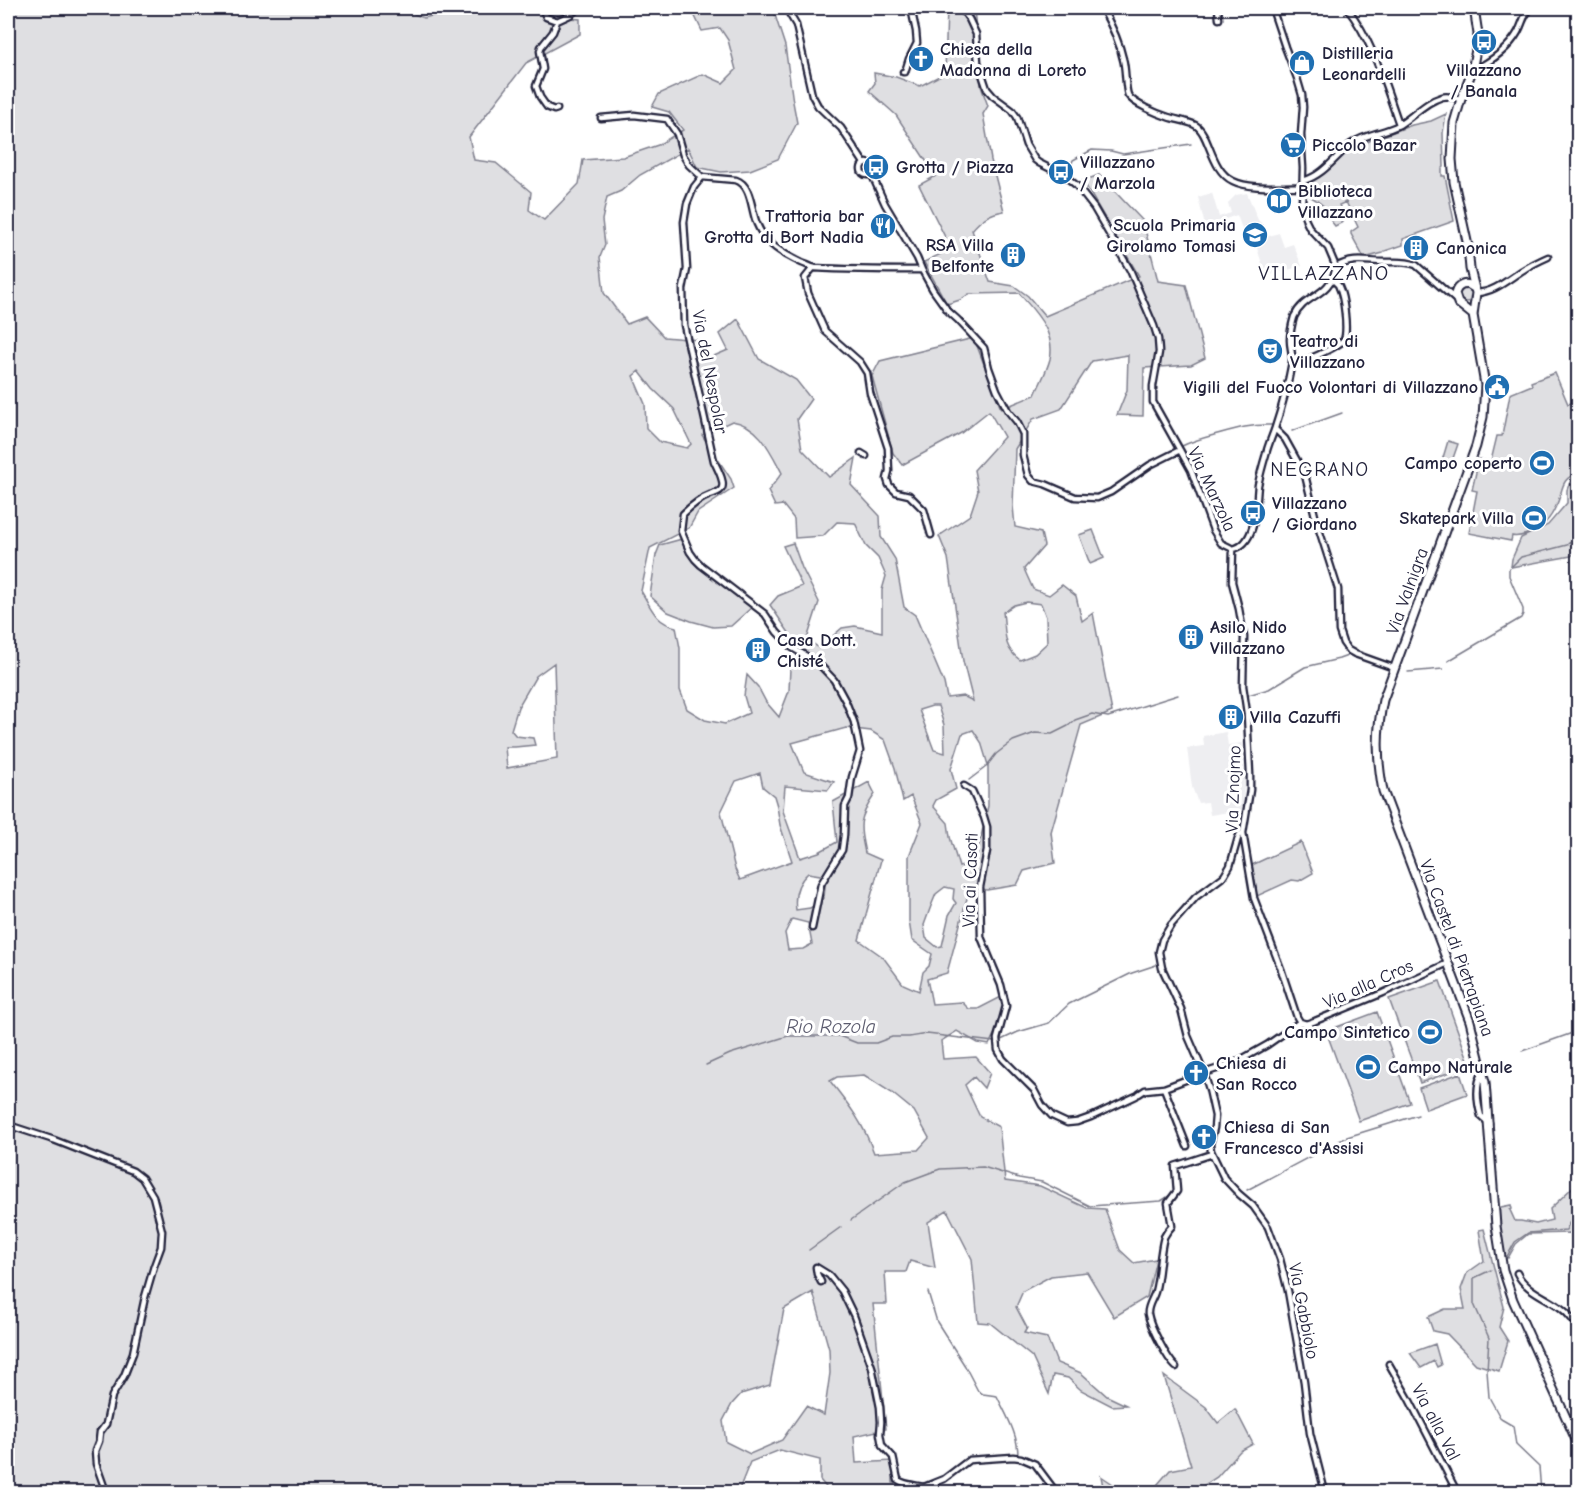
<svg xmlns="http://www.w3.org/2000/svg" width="1586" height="1500" font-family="'Comic Neue',sans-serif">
  <rect width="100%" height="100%" fill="#fff"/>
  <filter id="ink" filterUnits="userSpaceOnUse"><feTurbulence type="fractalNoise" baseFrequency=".0167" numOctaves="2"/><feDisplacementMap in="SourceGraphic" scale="12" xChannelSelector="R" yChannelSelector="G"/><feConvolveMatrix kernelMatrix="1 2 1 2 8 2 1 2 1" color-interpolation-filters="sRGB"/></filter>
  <g filter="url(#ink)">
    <path fill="#eeeef1" d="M1212,193l7,24 12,-4 -3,-10 8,-8 11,-2 11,27 3,3 5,14 13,-4 5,14 9,-3 9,22 -36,10 -10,-31 -8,1 -11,-31 -32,11 -7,-29z
      M1226,732l2,13 14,-2 3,36 -3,31 -32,5 -2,-13 -10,1 -6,-16 -5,-39 17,-2 -1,-10z"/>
    <path fill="#dfdfe2" stroke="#80808e" stroke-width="1.5" fill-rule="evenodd" d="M8,8h404l2,6 10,4 27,-7 -1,-3h38l2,1 61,-1 -2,8 31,3v15l-54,29 -57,74 5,23 22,3 35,29 -2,18 15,10 35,-36 4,-24 40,-3 35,-12 25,-15 -14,-18 -17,-5 7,-13 44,-20 20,9 13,-13 -8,-30 -8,-12 -18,3 -11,-23h76l7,4 11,34 8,56 4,21 -19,36 -28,11 -29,2 -24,-5 -9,-19 -48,27 -19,16 -14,6 -5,23 3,25 -5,12 4,36 23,31 18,-7 19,20 35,3 8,19 21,-9 -8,-16 18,-15 21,40 37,21 15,19 -14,20 5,30 27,28 27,-19 -5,27 29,31 1,21 14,22 9,48 11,8 29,68 3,15 16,-2 10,5 -10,-40 -15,-103 -9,-22 31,-21 8,-24 -4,-21 30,-33 -15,-26 -28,22 -59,32 -9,-12 -21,-77 8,-15 94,-23 27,71 34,-14c5,-12 12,-24 15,-36 6,-27 -15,-47 -31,-66l-50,1 -9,6 -13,4 -23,-42 27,-13 -32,-64 17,-9 -40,-61 -27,-24 6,-8 -1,-10 22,4 24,9 25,-13 2,-65h27l7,78 7,20 -5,8 8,46 13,51c-14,2 -23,8 -32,19l18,52 24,4 14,10 17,20 94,-40 -56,-95 16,-6 44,46 15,60 28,4 19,73 -14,7 -47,3 -1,48 -26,-1 10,-25 1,-35 -36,6 -31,48 -28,10 -18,30 -2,57 2,21 26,6 3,13 -20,23 9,20 16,6 13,-10 14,11 6,25 11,-8 19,99 -31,13 -30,107 4,31 -31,8 -7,14 -30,5 -17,-3 -23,86 -20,6 5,25 30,-2 7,7h9l25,-13 4,11 -18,38 -11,-2 -21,-12 -16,10 2,18 33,-2 14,16 -6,15 -10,-11 -9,8 15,32 19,10 6,54 35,5 47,22 18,1 15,41 14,13 22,-4 -9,38 -33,20 -27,-45 -36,4 -28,15 -7,16 11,21 -3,5 23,5 10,25 24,10 26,23 19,9 -14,1 -31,-16 -13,-12 -15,-3 -4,19 -17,-37 -42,-34 -12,-1 -6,-63 -25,-49 -19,12 7,46 -25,-7 -4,11h-21l2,32h-14l13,125 -32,7 2,27 37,-2v22l23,7v2h-86l-10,-12v-20l-40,-10 -30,12 -12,30h-730zM639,371l14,18 21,20 17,35 -4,4 -27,-6 -14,-14 -1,-24 -12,-28zM732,421c27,4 38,29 50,52l-14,18 7,15 8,-1 11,14 1,19 28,-2 14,-14 18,1 11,23 12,12 8,18 -4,14v42l-27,-6 -13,2 -23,20 -12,-9 12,-37 -17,-34 -9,-25 -10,3 19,40 -24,10 -8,9 26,38 1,13 -7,12 -1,23 -10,26 -13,-15 -8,-15 -11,-12 -3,21 5,17 -24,11 -20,-4 -18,-11 -7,-19v-42l-4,-21c-21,-5 -24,-18 -35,-36l9,-43 39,-20 9,-16 36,-24 -3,-9 -29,-44zM1026,602l15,2 5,13 1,26 -12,11 -15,6c-18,-13 -14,-28 -17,-48l11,-7zM554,663l3,96 -50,9 -2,-21h10l20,-2 -2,-7 -17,-2 -5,-6 7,-23 18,-31zM932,706h6l6,19 1,28 -11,-3 -15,-40zM846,728l25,3 14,9 10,28 8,33 8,-5 11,27 -13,33v65l3,19 20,14 -3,12 -6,6 -4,19 -16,-7 -20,-27 -24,-17 22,-80 -16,-7c-6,-29 -7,-34 10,-59l-6,-12 -36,20 4,40 -18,10 -19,6 -17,-47 2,-25 43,4 6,-8 -30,-10 -12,-29zM973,730l8,12 7,23v41l-13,57 -16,4 -9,-30 -2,-14 -15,-17 3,-6 20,-11 -5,-20 11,-35zM760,773l3,14 11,9 3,10 3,19 12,36 -52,19 -5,-11 -14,-57 15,-31zM808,873l18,3 -2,22 -14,10 -14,2c-2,-14 1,-27 12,-37zM945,887l9,2 -1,10 3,4 -7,12 -7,31 -5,1 -11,-9 -2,-13 7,-19 5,-12zM792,919l16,4 4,21 -9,5 -15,1 -3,-17zM864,1075l28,18 22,18 15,27 -11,12 -44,3c-11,-30 -24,-47 -44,-72l7,-4zM813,1292l16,57 1,24 -6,42 -18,-9 -24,34 -32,14 -24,-12 -3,-21 9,-17 9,-10 29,-9 14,-76z
      M1446,114l-3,19 1,34 -2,2v7h3l9,45 -51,18v6l-18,6 -2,2 -19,5 -13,-24v-2l7,-5 -12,-25 -7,3 4,7 -4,4 4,6 -8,4 -4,-5 3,-2c-7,-11 -15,-18 -26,-24l-1,-11 23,-16 14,-14 20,-11 48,-18 19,-4z
      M1459 295a7 7 0 1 1 14 0a7 7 0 1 1-14 0Z
      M1555,373l13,31 10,-3v72c-19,6 -14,18 -22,33 -5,12 -14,22 -26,27 -6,2 -12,5 -18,3l-1,5 -42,-8 8,-42 -5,-1 7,-31 12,2 6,-25h5l8,-42 22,-9 -1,-3z
      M1448,441l10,3 -7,20 -9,-3z
      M1578,477v73l-7,6 -60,11 1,-8 9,-21 27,-13 19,-22v-13l3,-8z
      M1093,530l11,28 -14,6 -11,-29z
      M682,539l7,15 61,49 2,4 -21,19 -18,1 -22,-6 -23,-9 -18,-16 6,-41 4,-10z
      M1301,842l12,31 -14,8 -7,-1 -35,16 -5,-31z
      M1440,981l30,84 -50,18 -31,-84z
      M1377,1012l33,91 -51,18 -33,-90z
      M1460,1073l7,21 -41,15 -7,-21z
      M1578,1182v56h-3l-4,-5 -43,1 -12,10 -8,14 -8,-8 -4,-39 5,-4 10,-2 1,4 -2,1 5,11h6l15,3 16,-4 -2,-11z
      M1484,1229l20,78 -5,20 9,14 -9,30 -23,-7 -29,-30 -14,-3 -5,-14 17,-8h20l-4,-20 6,-16 17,-12 -5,-31z
      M1435,1344l6,21 -4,2 -3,-6 -13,7 -11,-15z
      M1164,1376l42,31 12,16 17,-14 18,35 -13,7 -23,26 -23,15h-43l19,-22 21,-4z
      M1101,1476l24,16h-21z"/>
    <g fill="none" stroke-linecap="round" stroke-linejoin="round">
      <path stroke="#7a7a88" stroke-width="1.5" d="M1518,36l8,-14
        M1489,68l13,-13
        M1068,173l5,-13 19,-10 19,1 12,3 68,-10
        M1292,431l50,-18
        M1182,446c10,-5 21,-8 32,-11 21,-6 36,-11 58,-10
        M1448,661l73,-43 2,-4v-5l-14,-33v-7l12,-12 46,-12 6,-6 5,-11
        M1408,672l35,-3
        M1248,695l21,-6 36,-22 34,-8 11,-4 31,11
        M969,780l17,-13 10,-13 17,-13 22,-8 17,1 16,-8 7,-6 17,-6 16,3 70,-22
        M1001,1040l17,-8 31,-9 20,-19 63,-31 24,-8
        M1522,1051l56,-20
        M706,1065l24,-11 58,-18h51l18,7h19l16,-6h17l18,-3 67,8
        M1247,1190l100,-53 71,-22
        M851,1220l54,-38 35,-13 43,-2 36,11 23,4 48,24 71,-5 11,-7
        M809,1250l32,-23
        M1505,1260l10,-18 13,-9 38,-3 7,-15 5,-5
        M1491,1270l-17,8v26l15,34 -2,33 2,26 12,22 12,7 3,19 23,22 2,25
        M928,1292l9,30 28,44 13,25 5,3 14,2c9,19 21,38 21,59
        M1018,1461l16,6 18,25"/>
      <g stroke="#22223b" stroke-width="9">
        <path id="street" d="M542,8l4,9 11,4
          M786,8l10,17 16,70 6,11 23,22 23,35
          M961,8l8,11 7,15 2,28 9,27 6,7 19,14 5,7 9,28 9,15 4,3 26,13 11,9 18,23 36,62 24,56 4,13 1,13 -6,34v16l38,68 22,60 8,13 12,6c24,-5 23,-45 25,-64 2,-10 5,-21 8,-31 2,-9 6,-17 9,-26 7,-21 13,-44 17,-66 1,-8 -2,-14 -2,-22 0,-8 2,-16 4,-23 11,-24 36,-19 42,-50l-8,-19 -18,-19 -4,-8 -4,-17 1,-36 -2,-33 2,-28 -1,-12 -5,-17 -12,-31 -13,-39
          M1102,8c9,16 17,32 21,51 3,9 2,29 5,36 5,9 31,19 40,22 9,3 19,4 27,8 15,8 15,45 38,56 18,9 49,5 69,6
          M1218,8l1,11
          M1347,8c26,33 38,77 52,116
          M1472,71c18,-9 36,-21 46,-39 6,-11 4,-15 13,-24
          M903,72h2l4,-13 8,-16 -1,-12 -5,-23
          M557,109l-3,1 -7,-3 -7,-10 -4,-11 7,-17 -3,-18 1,-4 12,-15 4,-11 13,-6 9,-7
          M601,118l33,-3 33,4 10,15 6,21 6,10 13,12
          M861 169a6 6 0 1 1 12 0a6 6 0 1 1-12 0Z
          M871,173l14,31 32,54 5,12 11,20 15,21 10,9 26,28 5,20 8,22 11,21 9,11 6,12v21l5,20 5,6 12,3 30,13 22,1 14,-6 39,-27 30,-15
          M1303,181c21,-6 32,-24 48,-37 13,-10 33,-11 48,-19 15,-9 26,-23 43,-28 6,-2 12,1 19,2
          M1336,267c20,-11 32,-4 52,-5 10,0 18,-1 28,3l40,35
          M813,268l-8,10 3,15 17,38 35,31 7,11 3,20 18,55 1,23 -2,8 2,6 7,7 13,3 15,15 7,25
          M1476,293c19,-1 31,-13 47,-23 8,-5 16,-9 25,-13
          M1292,363c11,1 44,-16 52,-23 4,-11 0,-43 -5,-53 0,-2 -5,-6 -6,-7
          M1275,429l10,10 20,36 11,45 22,69 1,42 4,12 5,7 7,4 39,14
          M861,453l5,3
          M1233,549l-1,33 7,27 5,28 -1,49 4,27 3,61v16l-7,43 11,65 27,71 16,48 3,5
          M964,786l8,5 12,26 3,10v24l-7,36 1,50 20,48 5,21 -9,33 1,11 5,9 31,31 8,15 10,11 15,7 10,-1 14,-5 45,-21
          M1243,833l-3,1 -2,4 -8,28 -6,10 -28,21 -25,28 -9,15 -3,12 3,16 19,41 7,27 16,37 5,16 6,27 -1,12 -4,16 1,7 13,27 15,16 14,12 15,21 12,32 8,32 16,91 6,51 15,59
          M812,928l9,-44 21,-34 2,-15 1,-29 4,-8 3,-21 8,-26 -6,-29 -8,-20 -12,-22 -16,-17 -27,-16 -14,-15 -12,-18 -64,-49 -6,-6 -5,-7 -9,-21 2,-17c8,-8 16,-15 27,-19 4,-2 10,-2 12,-7 3,-7 -5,-20 -8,-27l-30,-136 -1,-36 4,-20 -3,-47 3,-18 7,-17 8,-10 34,3c16,5 15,31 21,44 8,20 26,30 45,39 4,1 8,4 13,5 35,2 71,2 107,2
          M1483,1071c-8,14 -6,31 -2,45l8,7
          M1164,1088l23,58
          M1139,1094l6,-4 19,-2 40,-15 31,-10 32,-18 33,-23 6,2 9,-3 68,-28 65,-30
          M8,1125l46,15 79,31 9,7 11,18 9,35 -1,16 -7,19 -9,31 -12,56 -9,23 -12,20 -6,28 -6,8 -1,9 -4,10 1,13 10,28
          M1517,1273c10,22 41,26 55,46 3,3 5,9 6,13
          M821,1282l-4,-8 -1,-7 13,8 13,16 12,25 18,51 8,40 1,15 -1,12 2,11 11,12 5,23c7,5 17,5 26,7
          M1389,1364l20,35 48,93
          M1176,1367c-9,-8 -26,-41 -28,-53 -1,-8 5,-15 7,-22 5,-18 4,-37 9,-55 2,-4 5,-8 8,-11l-4,-23 9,-12 -2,-25 37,-12
          M925,1492l-1,-5 20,-8 25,-19 44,-3 8,1 14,6 21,28"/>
      </g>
      <g stroke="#22223b" stroke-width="11">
        <path id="secondary" d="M1474,8l4,26 -1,10 -5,27 -11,28 -7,24 -2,36 2,23 14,64 2,23 6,24 -3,22 12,70 -2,32 -7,29 -93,254c-7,33 -6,58 0,91l87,230 15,61 11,144 7,44 10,30 65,144
          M1473,315l-15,-12 -3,-9c2,-9 11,-13 19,-6"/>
      </g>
      <use href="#street" stroke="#fff" stroke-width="4.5"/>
      <use href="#secondary" stroke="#fff" stroke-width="7"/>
    </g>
  </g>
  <defs>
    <g id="bus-disc" transform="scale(1.35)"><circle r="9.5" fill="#1f6fb2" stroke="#fff"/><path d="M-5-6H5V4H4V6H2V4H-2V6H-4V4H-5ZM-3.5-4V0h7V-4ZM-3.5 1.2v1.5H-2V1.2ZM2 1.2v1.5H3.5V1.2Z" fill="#fff"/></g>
    <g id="church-disc" transform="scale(1.35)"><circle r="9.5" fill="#1f6fb2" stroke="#fff"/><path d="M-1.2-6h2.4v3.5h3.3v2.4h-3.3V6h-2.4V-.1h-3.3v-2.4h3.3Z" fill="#fff"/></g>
    <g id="shop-disc" transform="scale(1.35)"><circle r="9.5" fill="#1f6fb2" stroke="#fff"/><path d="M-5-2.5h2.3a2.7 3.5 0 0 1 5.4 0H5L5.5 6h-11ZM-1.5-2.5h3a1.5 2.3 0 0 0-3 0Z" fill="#fff"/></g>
    <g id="supermarket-disc" transform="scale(1.35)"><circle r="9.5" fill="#1f6fb2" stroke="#fff"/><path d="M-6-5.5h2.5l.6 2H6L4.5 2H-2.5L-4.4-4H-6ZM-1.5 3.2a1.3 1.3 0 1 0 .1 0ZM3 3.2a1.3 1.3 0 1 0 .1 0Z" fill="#fff"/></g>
    <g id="library-disc" transform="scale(1.35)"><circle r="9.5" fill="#1f6fb2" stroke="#fff"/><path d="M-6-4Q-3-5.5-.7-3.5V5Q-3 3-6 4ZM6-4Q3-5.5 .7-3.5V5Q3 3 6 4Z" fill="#fff"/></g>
    <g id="restaurant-disc" transform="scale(1.35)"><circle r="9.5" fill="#1f6fb2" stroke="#fff"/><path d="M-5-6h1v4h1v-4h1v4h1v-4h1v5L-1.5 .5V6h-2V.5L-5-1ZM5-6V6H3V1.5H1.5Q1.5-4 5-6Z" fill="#fff"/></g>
    <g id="school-disc" transform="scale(1.35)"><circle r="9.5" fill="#1f6fb2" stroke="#fff"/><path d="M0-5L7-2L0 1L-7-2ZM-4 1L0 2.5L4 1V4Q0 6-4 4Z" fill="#fff"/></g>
    <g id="building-disc" transform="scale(1.35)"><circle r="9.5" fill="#1f6fb2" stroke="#fff"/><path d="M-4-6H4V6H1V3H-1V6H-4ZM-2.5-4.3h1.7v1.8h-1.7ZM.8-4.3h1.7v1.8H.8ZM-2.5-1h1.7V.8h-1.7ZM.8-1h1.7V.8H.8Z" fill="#fff"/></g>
    <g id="theatre-disc" transform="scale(1.35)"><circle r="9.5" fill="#1f6fb2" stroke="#fff"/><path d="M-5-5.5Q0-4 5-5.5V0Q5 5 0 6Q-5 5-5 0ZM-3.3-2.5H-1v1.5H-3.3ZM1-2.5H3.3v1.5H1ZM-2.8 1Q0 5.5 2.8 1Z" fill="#fff"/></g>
    <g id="civic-disc" transform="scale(1.35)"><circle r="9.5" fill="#1f6fb2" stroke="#fff"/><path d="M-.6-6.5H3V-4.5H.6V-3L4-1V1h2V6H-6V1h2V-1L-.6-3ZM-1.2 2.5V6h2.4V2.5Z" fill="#fff"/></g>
    <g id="stadium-disc" transform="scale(1.35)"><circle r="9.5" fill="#1f6fb2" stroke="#fff"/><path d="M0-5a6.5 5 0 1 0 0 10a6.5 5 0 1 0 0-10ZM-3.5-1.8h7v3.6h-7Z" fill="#fff"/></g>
  </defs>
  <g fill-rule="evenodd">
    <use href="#bus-disc" x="1484" y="42"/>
    <use href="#church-disc" x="921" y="59"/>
    <use href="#shop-disc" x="1302" y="63"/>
    <use href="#supermarket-disc" x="1293" y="145"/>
    <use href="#bus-disc" x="876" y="167"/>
    <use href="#bus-disc" x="1061" y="172"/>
    <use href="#library-disc" x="1279" y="201"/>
    <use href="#restaurant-disc" x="883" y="226"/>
    <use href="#school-disc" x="1255" y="235"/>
    <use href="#building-disc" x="1416" y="248"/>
    <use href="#building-disc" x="1013" y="255"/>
    <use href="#theatre-disc" x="1270" y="351"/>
    <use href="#civic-disc" x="1497" y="387"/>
    <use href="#stadium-disc" x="1542" y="463"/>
    <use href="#bus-disc" x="1253" y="513"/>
    <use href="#stadium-disc" x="1534" y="518"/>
    <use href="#building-disc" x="1191" y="637"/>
    <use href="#building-disc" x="758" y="650"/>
    <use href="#building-disc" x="1231" y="717"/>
    <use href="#stadium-disc" x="1430" y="1032"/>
    <use href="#stadium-disc" x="1368" y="1067"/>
    <use href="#church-disc" x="1196" y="1073"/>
    <use href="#church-disc" x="1204" y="1137"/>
  </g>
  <g text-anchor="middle" stroke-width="6" stroke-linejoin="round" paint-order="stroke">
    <g font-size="18" font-weight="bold" fill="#22223b" stroke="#fff" text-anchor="start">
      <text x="940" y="55">Chiesa della<tspan x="940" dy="21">Madonna di Loreto</tspan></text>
      <text x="1322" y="59">Distilleria<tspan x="1322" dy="21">Leonardelli</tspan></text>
      <text x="1484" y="76" text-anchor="middle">Villazzano<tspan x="1484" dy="21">/ Banala</tspan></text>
      <text x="1312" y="151">Piccolo Bazar</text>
      <text x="1080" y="168">Villazzano<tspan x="1080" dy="21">/ Marzola</tspan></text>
      <text x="896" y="173">Grotta / Piazza</text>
      <text x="1298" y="197">Biblioteca<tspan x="1298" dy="21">Villazzano</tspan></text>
      <text x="864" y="222" text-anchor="end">Trattoria bar<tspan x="864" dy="21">Grotta di Bort Nadia</tspan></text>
      <text x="1236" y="231" text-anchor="end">Scuola Primaria<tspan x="1236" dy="21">Girolamo Tomasi</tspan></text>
      <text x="994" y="251" text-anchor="end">RSA Villa<tspan x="994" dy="21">Belfonte</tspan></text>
      <text x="1436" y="254">Canonica</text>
      <text x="1290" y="347">Teatro di<tspan x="1290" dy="21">Villazzano</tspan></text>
      <text x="1478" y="393" text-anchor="end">Vigili del Fuoco Volontari di Villazzano</text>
      <text x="1522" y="469" text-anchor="end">Campo coperto</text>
      <text x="1272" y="509">Villazzano<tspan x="1272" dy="21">/ Giordano</tspan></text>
      <text x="1514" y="524" text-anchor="end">Skatepark Villa</text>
      <text x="1210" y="633">Asilo Nido<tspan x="1210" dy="21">Villazzano</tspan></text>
      <text x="777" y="646">Casa Dott.<tspan x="777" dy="21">Chisté</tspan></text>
      <text x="1250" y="723">Villa Cazuffi</text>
      <text x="1410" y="1038" text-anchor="end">Campo Sintetico</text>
      <text x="1216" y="1069">Chiesa di<tspan x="1216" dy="21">San Rocco</tspan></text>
      <text x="1388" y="1073">Campo Naturale</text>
      <text x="1224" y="1133">Chiesa di San<tspan x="1224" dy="21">Francesco d'Assisi</tspan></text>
    </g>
    <g font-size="18" fill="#22223b" stroke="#fff">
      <text transform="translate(710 372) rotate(79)" y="6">Via del Nespolar</text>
      <text transform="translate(1212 489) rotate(65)" y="6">Via Marzola</text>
      <text transform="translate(1407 591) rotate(-70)" y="6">Via Valnigra</text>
      <text transform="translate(1233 789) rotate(-88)" y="6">Via Znojmo</text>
      <text transform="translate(970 880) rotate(-88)" y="6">Via ai Casoti</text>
      <text transform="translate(1457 948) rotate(70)" y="6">Via Castel di Pietrapiana</text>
      <text transform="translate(1368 984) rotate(-24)" y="6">Via alla Cros</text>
      <text transform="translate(1304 1311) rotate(79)" y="6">Via Gabbiolo</text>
      <text transform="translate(1436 1422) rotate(62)" y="6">Via alla Val</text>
    </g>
    <g font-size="20" letter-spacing="1.5" fill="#22223b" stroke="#fff">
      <text x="1320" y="476">NEGRANO</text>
    </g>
    <g font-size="20" font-style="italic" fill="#5c5c6f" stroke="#fff">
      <text x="831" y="1033">Rio Rozola</text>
    </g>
    <g font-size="21" letter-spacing="1.5" fill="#22223b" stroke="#fff">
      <text x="1324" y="280">VILLAZZANO</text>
    </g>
  </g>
  <rect width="1586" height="1500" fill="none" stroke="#fff" stroke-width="30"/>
  <rect x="15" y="15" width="1556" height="1470" fill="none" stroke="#22223b" stroke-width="2" filter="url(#ink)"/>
</svg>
